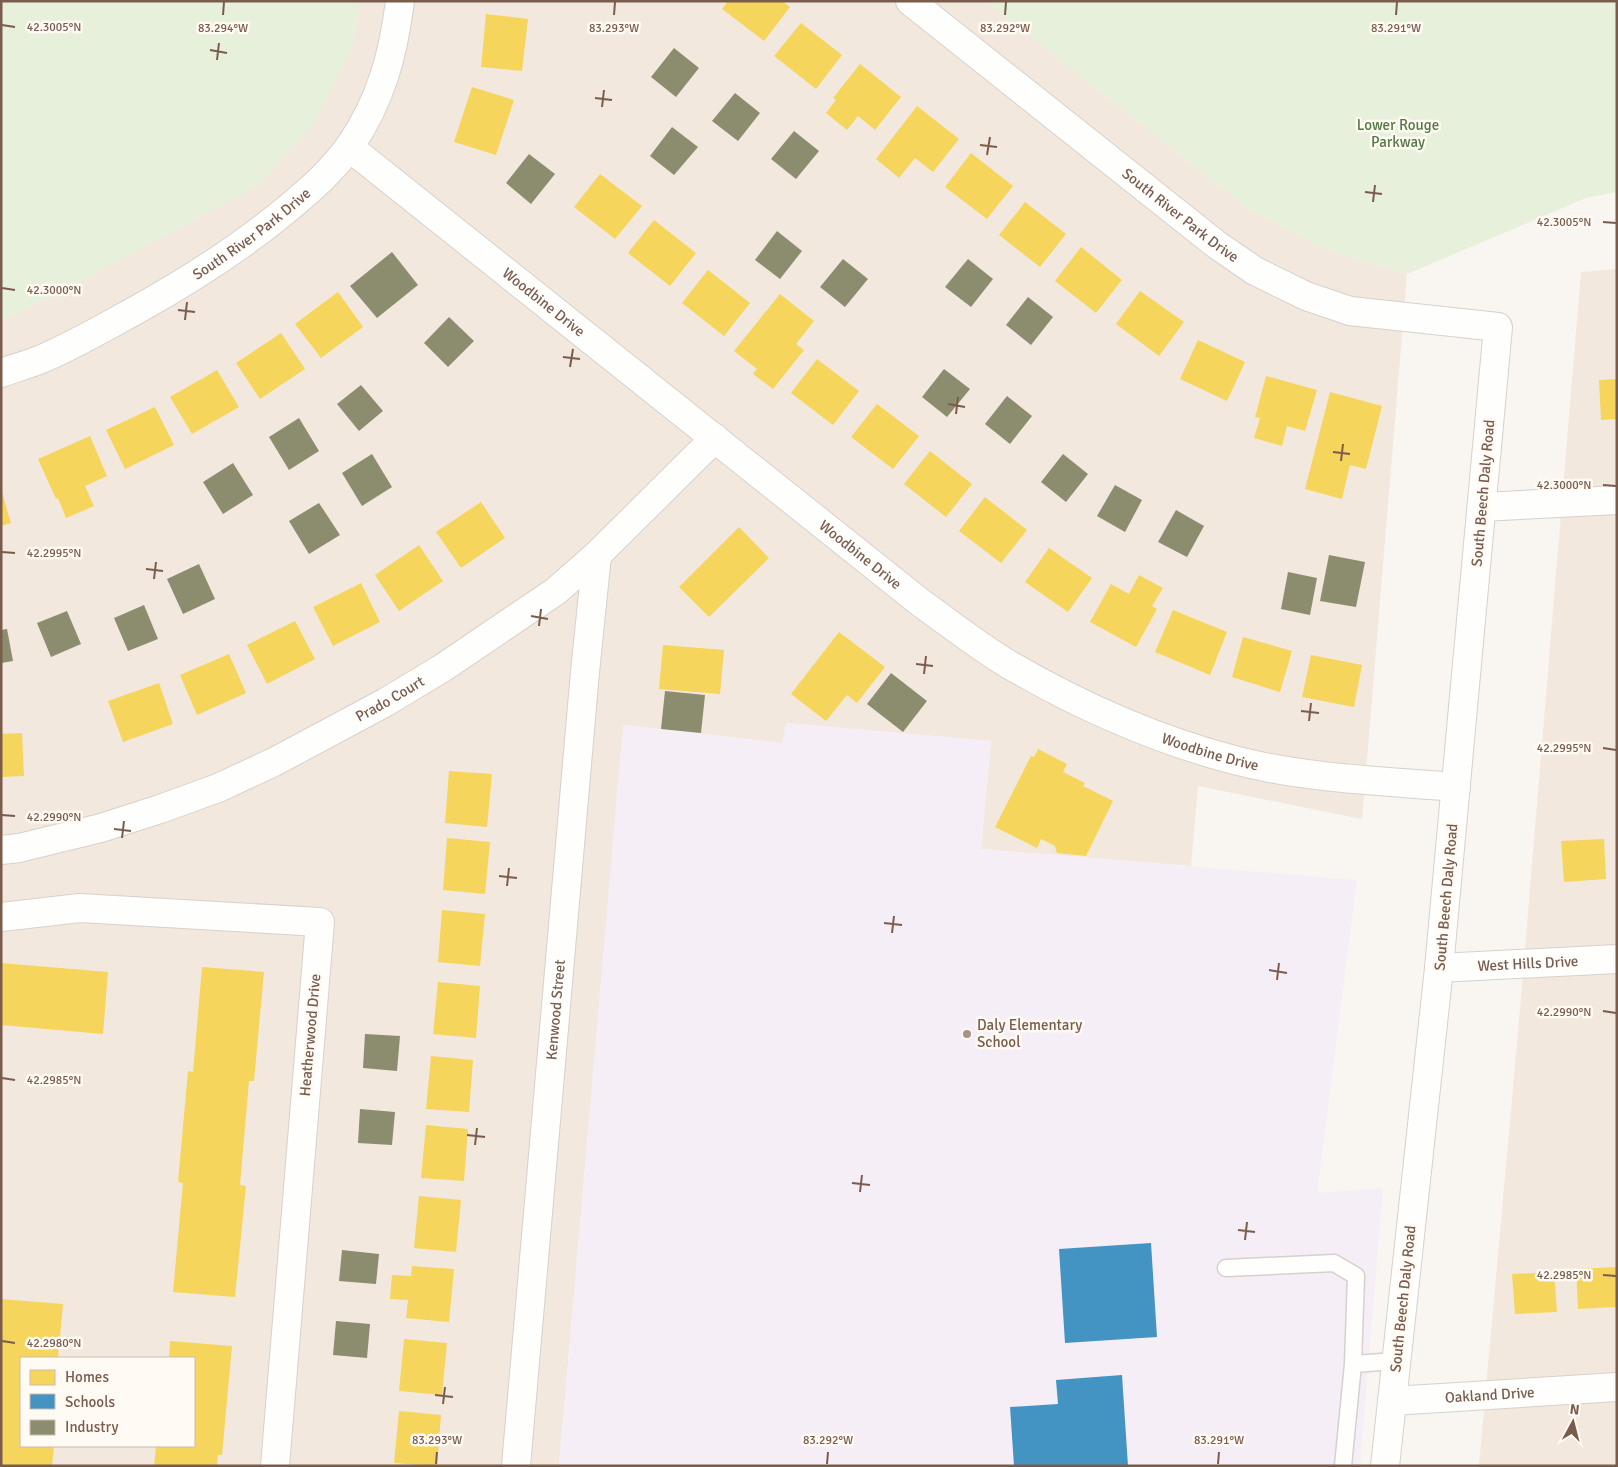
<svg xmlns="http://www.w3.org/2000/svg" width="1618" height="1467" font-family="Signika,sans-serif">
  <rect width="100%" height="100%" fill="#f9f5f0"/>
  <path fill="#f2e8de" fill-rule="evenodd" d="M360,1h626l265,210 76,39 80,24 -45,545 -164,-33 -7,80 -210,-17 10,-108 -204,-18 -4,20 -159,-18 -65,741h-558v-1146l48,-22 102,-56 201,-194zM21,1358h173v88h-173z
    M1617,269v1197h-138l41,-456 61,-738z"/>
  <path fill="#f6eef6" d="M786,723l205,18 -10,108 376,31 -40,313 66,-5 -23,278h-801l64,-741 159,18z"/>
  <path fill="#e7f0db" d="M1,1h359l-8,47 -38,75 -56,63 -209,112 -48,22z
    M986,1h631v191l-31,6 -179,76 -80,-24 -76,-39z"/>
  <path fill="#f6d55c" d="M728,1h54l8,6 -26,34 -42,-32z
    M486,14l42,5 -6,52 -41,-4z
    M801,23l41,32 -26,34 -42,-33z
    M860,64l41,33 -26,33 -17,-14 -11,14 -21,-17 10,-13 -3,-2z
    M472,87l42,13 -18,55 -42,-13z
    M917,106l42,33 -26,33 -18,-14 -16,20 -23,-19z
    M971,153l42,33 -26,33 -42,-32z
    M600,174l42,32 -27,33 -41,-32z
    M1025,202l41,32 -26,33 -41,-32z
    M654,220l42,33 -26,33 -42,-33z
    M1081,247l41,33 -26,33 -41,-32z
    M708,270l42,33 -26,33 -42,-33z
    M1140,291l44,31 -25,34 -43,-32z
    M338,292l25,35 -42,31 -26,-34z
    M780,294l34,27 -18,23 8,6 -31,39 -20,-15 4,-5 -23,-18z
    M281,333l24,36 -45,30 -24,-36z
    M1198,340l47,22 -18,39 -47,-22z
    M817,359l42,32 -26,34 -42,-32z
    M217,370l22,37 -47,27 -22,-37z
    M1266,376l51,14 -12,41 -18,-5 -5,20 -28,-8 6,-20 -5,-1z
    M1617,379v40l-16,1 -2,-40z
    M1330,392l52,14 -16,63 -16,-4 -8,34 -37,-10z
    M877,404l42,32 -26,33 -42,-32z
    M155,407l19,38 -49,24 -19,-39z
    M90,436l17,40 -22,10 9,20 -28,12 -8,-20 -2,1 -18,-40z
    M930,451l42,33 -26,33 -42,-33z
    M1,489l10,34 -10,3z
    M985,497l42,33 -26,33 -42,-32z
    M481,502l24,36 -44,30 -25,-36z
    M739,527l30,31 -60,59 -30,-30z
    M419,545l24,36 -44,30 -24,-36z
    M1049,548l43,30 -24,34 -43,-30z
    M1139,575l24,13 -11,18 5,3 -21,38 -46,-25 21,-38 18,10z
    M361,583l19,39 -47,24 -20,-39z
    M1173,610l54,22 -17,43 -55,-23z
    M295,621l20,38 -48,25 -20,-39z
    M839,632l46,35 -28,36 -10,-8 -21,26 -35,-27z
    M1243,637l49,14 -12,41 -48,-15z
    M663,645l61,5 -4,44 -61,-5z
    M229,654l17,39 -49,22 -17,-40z
    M1311,655l51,10 -8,42 -52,-10z
    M159,683l14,41 -50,18 -15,-41z
    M22,733l2,43 -23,1v-43z
    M1038,749l29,15 -4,8 22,11 -2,3 30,15 -27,55 -29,-3 -2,-7 -14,-7 -4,9 -42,-21 36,-71 3,1z
    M449,771l43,3 -5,53 -42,-4z
    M447,838l43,4 -5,52 -42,-4z
    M1604,839l2,40 -42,3 -3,-41z
    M442,910l43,4 -5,52 -42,-4z
    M1,963l107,9 -5,62 -102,-9z
    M202,967l62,5 -10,109h-5l-9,104 6,1 -11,111 -62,-5 10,-109 -5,-1 10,-111 5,1z
    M438,982l42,4 -4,52 -43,-4z
    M431,1056l42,4 -4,52 -43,-3z
    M426,1125l42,4 -4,52 -43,-3z
    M419,1196l42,4 -5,52 -42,-4z
    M412,1266l42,3 -5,53 -43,-4 2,-18 -18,-1 2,-24 19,1z
    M1617,1267v40l-39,2 -2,-40z
    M1554,1272l3,40 -42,2 -3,-40z
    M1,1299l62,5 -5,54h-37v88h33l-2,20h-51z
    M404,1339l43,4 -5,52 -43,-4z
    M170,1341l62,5 -10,109h-4l-1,11h-63l2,-20h38v-88h-25z
    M399,1411l42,4 -4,51 -43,-3z"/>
  <path fill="#4393c3" d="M1151,1243l6,94 -92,6 -6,-94z
    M1122,1375l6,91h-114l-4,-59 48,-3 -2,-24z"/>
  <path fill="#8c8c6e" d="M674,48l25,20 -23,29 -25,-20z
    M735,93l25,20 -22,28 -26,-20z
    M672,127l26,20 -24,28 -24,-19z
    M794,131l25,20 -23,28 -25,-20z
    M529,154l26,20 -24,30 -25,-21z
    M777,231l25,20 -22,28 -25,-19z
    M392,252l26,33 -41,33 -27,-32z
    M843,259l25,20 -23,28 -25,-20z
    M968,259l25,20 -22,28 -26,-20z
    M1028,297l25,20 -22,28 -25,-20z
    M449,317l25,24 -26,26 -24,-24z
    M944,369l26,20 -23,28 -25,-20z
    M361,385l22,26 -24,20 -22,-27z
    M1007,396l25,20 -22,28 -25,-20z
    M299,418l20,33 -30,19 -20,-33z
    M372,454l20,33 -30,19 -20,-33z
    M1063,454l25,20 -22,28 -25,-20z
    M233,463l20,32 -30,19 -20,-32z
    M1115,485l27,15 -17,32 -28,-16z
    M319,503l21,32 -31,19 -20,-33z
    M1176,510l28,16 -17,31 -29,-15z
    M1329,555l36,7 -9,45 -36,-6z
    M199,564l16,35 -32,15 -16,-35z
    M1288,572l29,6 -7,37 -29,-6z
    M144,605l14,34 -30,12 -14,-33z
    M67,611l14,33 -30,13 -14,-34z
    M7,629l6,32 -12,2v-33z
    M891,673l36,28 -24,31 -36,-28z
    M665,691l40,4 -4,38 -40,-4z
    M365,1034l35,2 -3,35 -34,-3z
    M360,1109l35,3 -3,33 -34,-2z
    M342,1250l37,4 -3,30 -37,-3z
    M336,1321l34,3 -3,34 -34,-3z"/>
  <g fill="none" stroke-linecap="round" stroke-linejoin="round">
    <g stroke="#d7d1cb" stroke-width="19">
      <path id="lane" d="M1226,1268l108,-5 22,13 -3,88 -10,102
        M1353,1364l43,-3"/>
    </g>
    <g stroke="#d7d1cb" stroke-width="30">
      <g id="street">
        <path id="s1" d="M910,1l307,244 38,26 51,25 44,15 148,16 -59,641 -54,498"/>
        <path id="s2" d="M349,147l572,456c28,20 57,43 87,61 72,42 148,76 230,97 71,18 145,20 218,26"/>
        <path id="s3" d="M1,373c14,-5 29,-9 43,-15 32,-14 63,-32 94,-49 52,-29 102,-61 148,-99 23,-19 46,-39 64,-64 31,-46 43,-90 50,-145"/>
        <path d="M1482,507l135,-7"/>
        <path id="s4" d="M1,850l18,-2 82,-20 59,-19 58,-21 56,-26 112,-60 58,-35 112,-76 41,-36 118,-117"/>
        <path d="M1,917l79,-9 240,14 -45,544"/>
        <path id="s5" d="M1439,968l178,-9"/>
        <path id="s6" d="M1392,1401l225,-14"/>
        <path id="s7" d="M516,1466l69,-794 12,-117"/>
      </g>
    </g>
    <use href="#lane" stroke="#fefefd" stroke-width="16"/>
    <use href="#street" stroke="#fefefd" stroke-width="28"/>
  </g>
  <path fill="none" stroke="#7a5c4d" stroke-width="2" d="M223,15l1,-13M614,15l1,-13M1005,15l1,-13M1396,15l1,-13M2,25l13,2M210,50l17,3M217,60l2,-17M595,98l17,2M602,107l2,-17M980,145l17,2M987,155l3,-18M1365,192l17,2M1373,202l2,-17M1603,222l13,1M2,288l13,2M178,310l17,2M185,320l2,-18M563,357l17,2M570,367l3,-18M948,404l17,3M956,414l2,-17M1333,452l17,2M1341,461l2,-17M1603,485l13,1M2,552l13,1M146,569l17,2M154,579l2,-17M531,616l17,3M539,626l2,-17M916,664l17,2M924,674l2,-18M1301,711l18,2M1309,721l2,-18M1603,748l13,2M2,815l13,1M114,829l17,2M122,838l2,-17M499,876l18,2M507,886l2,-18M884,923l18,2M892,933l2,-17M1269,970l18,3M1277,980l2,-17M1603,1011l13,2M2,1078l13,2M467,1135l18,2M475,1145l2,-17M852,1183l18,2M860,1192l2,-17M1238,1230l17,2M1245,1240l2,-18M1603,1275l13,1M2,1341l13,2M435,1395l18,2M443,1404l2,-17M436,1464l1,-12M827,1464l1,-12M1218,1464l1,-12"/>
  <circle fill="#a69286" stroke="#fffaf3" stroke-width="2" cx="967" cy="1034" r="5"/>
  <g text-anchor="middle" stroke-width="5" stroke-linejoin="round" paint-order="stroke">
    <g font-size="15" fill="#537a41" stroke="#fffaf3">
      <text x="1398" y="130">Lower Rouge<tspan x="1398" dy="17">Parkway</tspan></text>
    </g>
    <g font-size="15" fill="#7a5c4d" stroke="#fffaf3">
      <text dy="5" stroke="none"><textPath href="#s1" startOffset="345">South River Park Drive</textPath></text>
      <text dy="5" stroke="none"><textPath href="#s3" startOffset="288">South River Park Drive</textPath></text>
      <text dy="5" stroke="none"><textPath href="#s2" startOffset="249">Woodbine Drive</textPath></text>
      <text transform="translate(1483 493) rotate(-85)" y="5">South Beech Daly Road</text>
      <text dy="5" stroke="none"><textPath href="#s2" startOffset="654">Woodbine Drive</textPath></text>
      <text dy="5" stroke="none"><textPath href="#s4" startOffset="420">Prado Court</textPath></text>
      <text dy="5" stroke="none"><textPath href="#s2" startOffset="1059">Woodbine Drive</textPath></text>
      <text transform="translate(1446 897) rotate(-85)" y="5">South Beech Daly Road</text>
      <text dy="5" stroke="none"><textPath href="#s5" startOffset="89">West Hills Drive</textPath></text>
      <text dy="5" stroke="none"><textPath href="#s7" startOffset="458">Kenwood Street</textPath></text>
      <text transform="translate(310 1035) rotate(-85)" y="5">Heatherwood Drive</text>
      <text transform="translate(1403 1299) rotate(-84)" y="5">South Beech Daly Road</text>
      <text dy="5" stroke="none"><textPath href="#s6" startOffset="98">Oakland Drive</textPath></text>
    </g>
    <g font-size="15" fill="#7a5c4d" stroke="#fffaf3" text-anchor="start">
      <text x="977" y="1030">Daly Elementary<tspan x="977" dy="17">School</tspan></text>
    </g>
  </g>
  <g font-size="12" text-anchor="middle" fill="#7a5c4d" stroke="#fffaf3" stroke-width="5" stroke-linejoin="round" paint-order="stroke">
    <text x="54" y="31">42.3005°N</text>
    <text x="223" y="32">83.294°W</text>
    <text x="614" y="32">83.293°W</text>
    <text x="1005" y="32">83.292°W</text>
    <text x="1396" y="32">83.291°W</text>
    <text x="1564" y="226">42.3005°N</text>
    <text x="54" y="294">42.3000°N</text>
    <text x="1564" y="489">42.3000°N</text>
    <text x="54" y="557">42.2995°N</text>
    <text x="1564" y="752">42.2995°N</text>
    <text x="54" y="821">42.2990°N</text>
    <text x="1564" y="1016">42.2990°N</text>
    <text x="54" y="1084">42.2985°N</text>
    <text x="1564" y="1279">42.2985°N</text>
    <text x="54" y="1347">42.2980°N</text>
    <text x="437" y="1444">83.293°W</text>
    <text x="828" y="1444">83.292°W</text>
    <text x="1219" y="1444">83.291°W</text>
  </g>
  <rect width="1618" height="1467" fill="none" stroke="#7a5c4d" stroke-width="5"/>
  <rect x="20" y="1357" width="175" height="90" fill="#fffaf3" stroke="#cabbb1"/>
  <rect x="30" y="1370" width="25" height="15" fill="#f6d55c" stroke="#cabbb1"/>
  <text x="65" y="1382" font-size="15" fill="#7a5c4d">Homes</text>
  <rect x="30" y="1394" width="25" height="15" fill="#4393c3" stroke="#cabbb1"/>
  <text x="65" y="1407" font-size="15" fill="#7a5c4d">Schools</text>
  <rect x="30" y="1420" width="25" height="15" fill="#8c8c6e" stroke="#cabbb1"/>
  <text x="65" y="1432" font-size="15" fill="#7a5c4d">Industry</text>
  <g transform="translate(1573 1422) rotate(7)" stroke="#fffaf3" stroke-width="4" paint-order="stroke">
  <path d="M0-4L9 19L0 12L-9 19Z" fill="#7a5c4d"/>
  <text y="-8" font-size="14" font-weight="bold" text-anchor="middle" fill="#7a5c4d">N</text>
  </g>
</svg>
